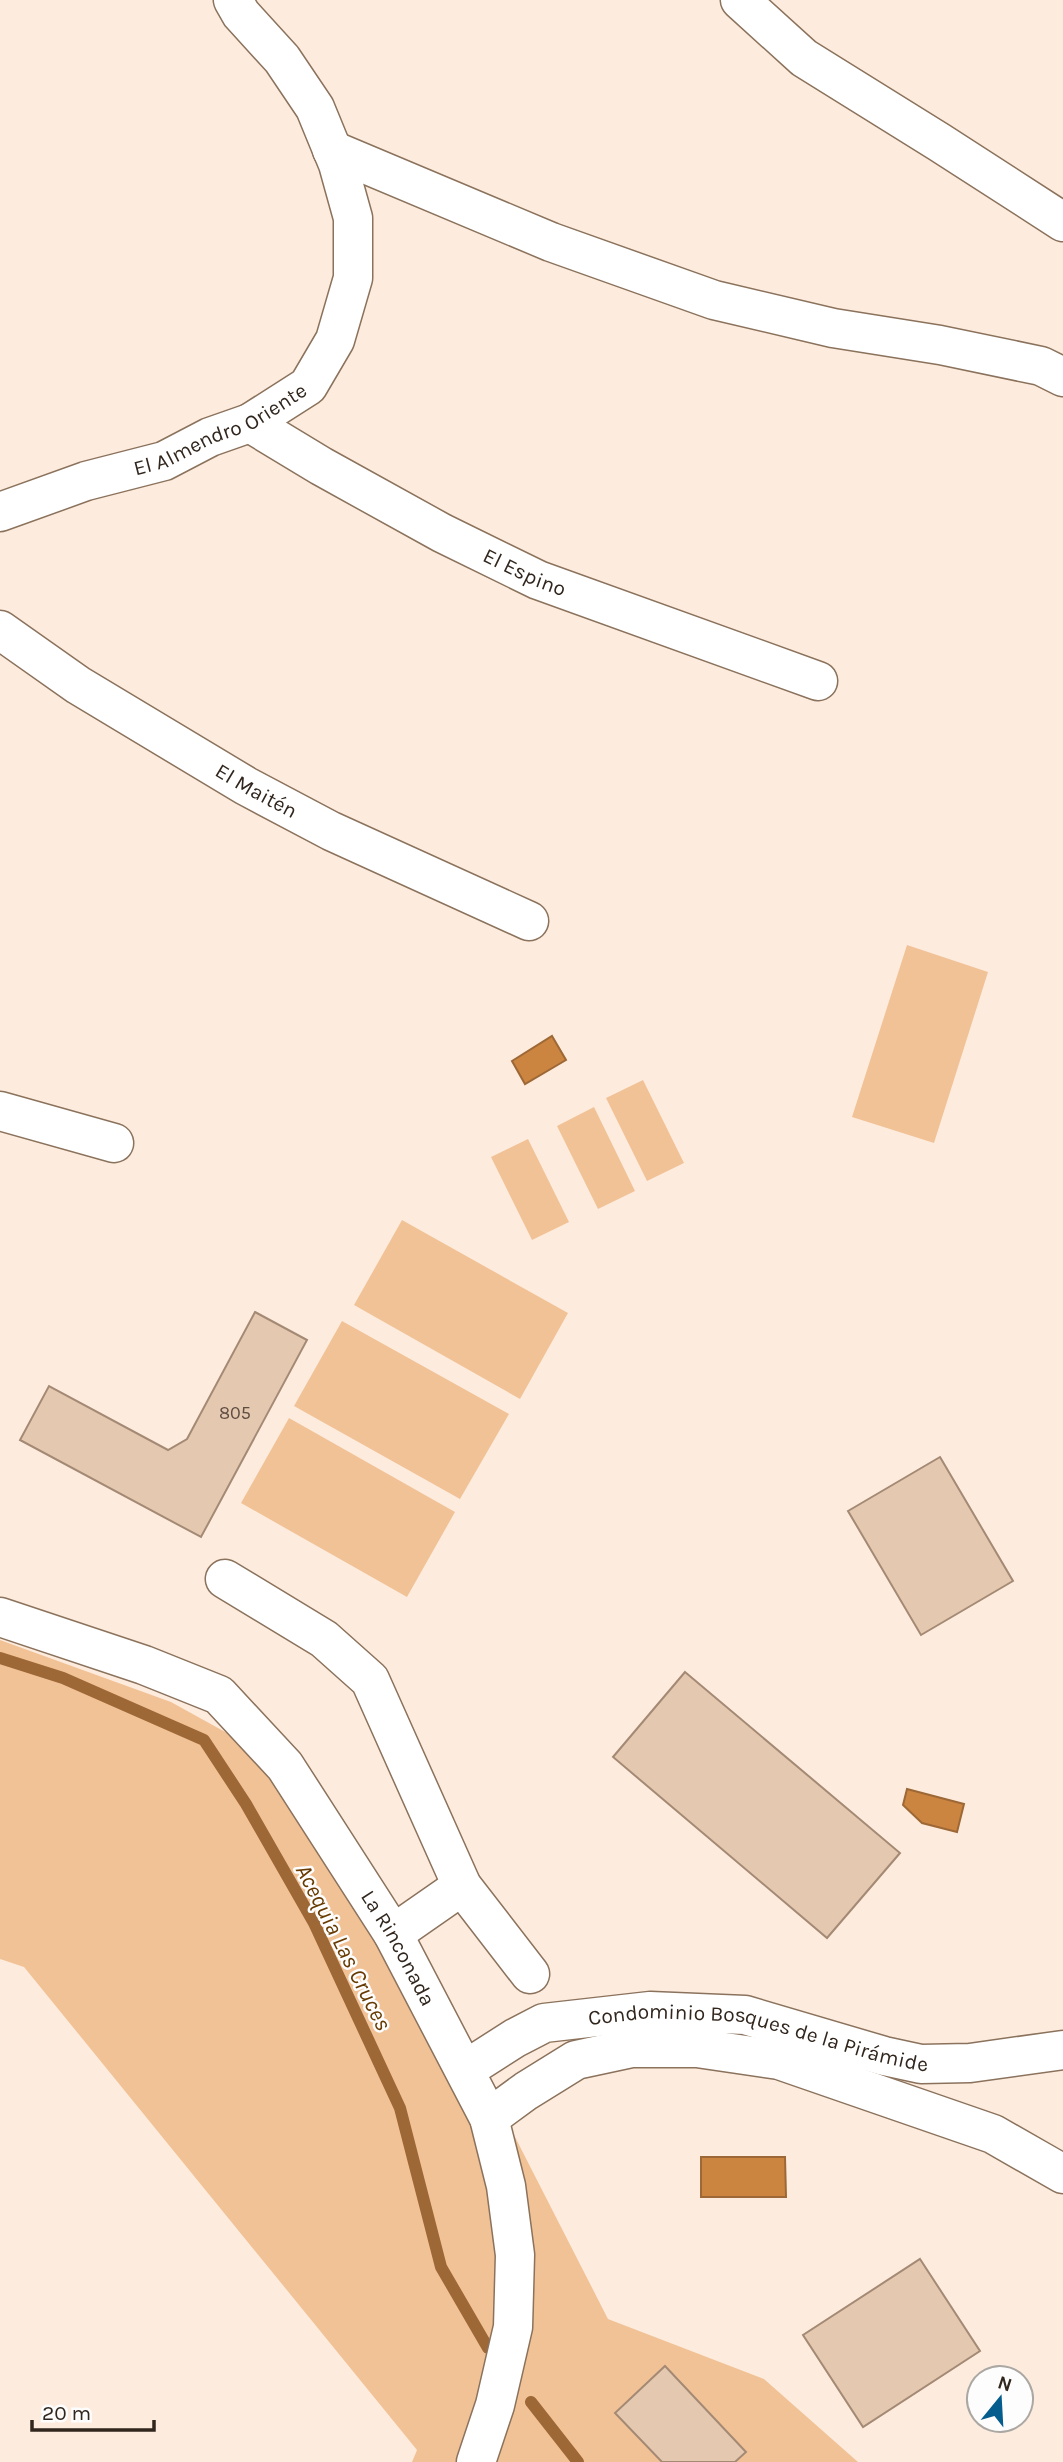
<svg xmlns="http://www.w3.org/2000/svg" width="1063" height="2462" font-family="Karla,sans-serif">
  <rect width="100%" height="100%" fill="#fdecde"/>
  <path fill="#f2c297" d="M907,945l81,27 -54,171 -82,-26z
    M643,1080l41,83 -37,18 -41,-83z
    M594,1107l41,84 -37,18 -41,-83z
    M528,1139l41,83 -37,18 -41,-83z
    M402,1220l166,93 -48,86 -166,-94z
    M342,1321l167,93 -49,85 -166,-93z
    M289,1418l166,94 -48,85 -166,-94z
    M0,1640l171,62 121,67 98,123 218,427 156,60 94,83h-446l5,-12 -393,-483 -24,-8z"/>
  <path fill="#cb8540" stroke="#9d6836" stroke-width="2" d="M552,1036l14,24 -41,24 -13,-23z
    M907,1789l57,15 -7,28 -35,-9 -19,-18z
    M701,2157h84l1,40h-85z"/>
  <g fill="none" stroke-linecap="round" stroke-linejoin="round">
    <path stroke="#9d6836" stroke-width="12" d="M0,1658l63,20 141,62 42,64 68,119 86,185 41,159 47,81
      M531,2402l47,60"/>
  </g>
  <path fill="#e4c8b0" stroke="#a48a74" stroke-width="2" d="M255,1312l52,28 -106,197 -181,-97 29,-54 119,64 19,-11z
    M940,1457l73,124 -92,54 -73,-124z
    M685,1672l215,181 -73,85 -214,-181z
    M920,2259l60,92 -117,76 -60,-92z
    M665,2366l81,86 -11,10h-73l-47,-49z"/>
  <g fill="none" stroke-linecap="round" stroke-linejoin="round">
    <g stroke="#8b725c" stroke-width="41">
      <g id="minor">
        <path d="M740,0l64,58 135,84 124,80"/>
        <path d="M332,150l219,92 163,58 119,28 107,17 101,21 22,11"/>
        <path id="s1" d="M250,423l71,43 121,67 96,47 280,101"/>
        <path id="s2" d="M0,512l86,-31 78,-20 46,-24 40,-14 58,-37 27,-46 18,-62v-60l-15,-54 -23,-56 -33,-49 -41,-45 -8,-14"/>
        <path id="s3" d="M0,630l78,55 168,101 85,45 198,90"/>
        <path d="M0,1111l114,32"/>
        <path d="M225,1579l99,60 46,41 92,206 68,88"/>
        <path id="s4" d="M0,1617l144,48 75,30 66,71 108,168 96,184 17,68 9,69 -2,72 -18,78 -19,57"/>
        <path d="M393,1934l69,-48"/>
        <path id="s5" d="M465,2070l50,-32 29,-15 106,-12 95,4 139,41 37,8 49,-1 93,-13"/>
        <path d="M489,2118l37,-27 50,-31 56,-12h65l82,12 214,74 70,40"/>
      </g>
    </g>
    <use href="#minor" stroke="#fff" stroke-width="38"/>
  </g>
  <g text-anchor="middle" stroke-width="5" stroke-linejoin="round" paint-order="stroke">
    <g font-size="18" fill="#5e4e42">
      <text x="235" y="1419">805</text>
    </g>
    <g font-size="21" fill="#31261d" stroke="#fdfdfd">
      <text dy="7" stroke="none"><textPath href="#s2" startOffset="236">El Almendro Oriente</textPath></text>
      <text dy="7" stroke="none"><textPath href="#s1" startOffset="313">El Espino</textPath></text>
      <text dy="7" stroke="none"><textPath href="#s3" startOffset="303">El Maitén</textPath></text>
      <text dy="7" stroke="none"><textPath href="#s4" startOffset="544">La Rinconada</textPath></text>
      <text dy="7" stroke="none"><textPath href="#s5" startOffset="310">Condominio Bosques de la Pirámide</textPath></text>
    </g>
    <g font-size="23" font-style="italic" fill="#683a01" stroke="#fdfdfd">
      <text transform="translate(344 1947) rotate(63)" y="8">Acequia Las Cruces</text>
    </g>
  </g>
  <g transform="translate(1000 2399) rotate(18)"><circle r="33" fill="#fdfdfd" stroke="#aba7a3" stroke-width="2"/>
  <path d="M0-5L12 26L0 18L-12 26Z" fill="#055d8e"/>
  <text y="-10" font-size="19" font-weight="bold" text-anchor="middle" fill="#31261d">N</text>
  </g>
  <path d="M32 2420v10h122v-10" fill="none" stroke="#31261d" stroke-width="3.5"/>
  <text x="42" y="2420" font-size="21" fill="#31261d" stroke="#fdfdfd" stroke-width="5" paint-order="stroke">20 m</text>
</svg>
